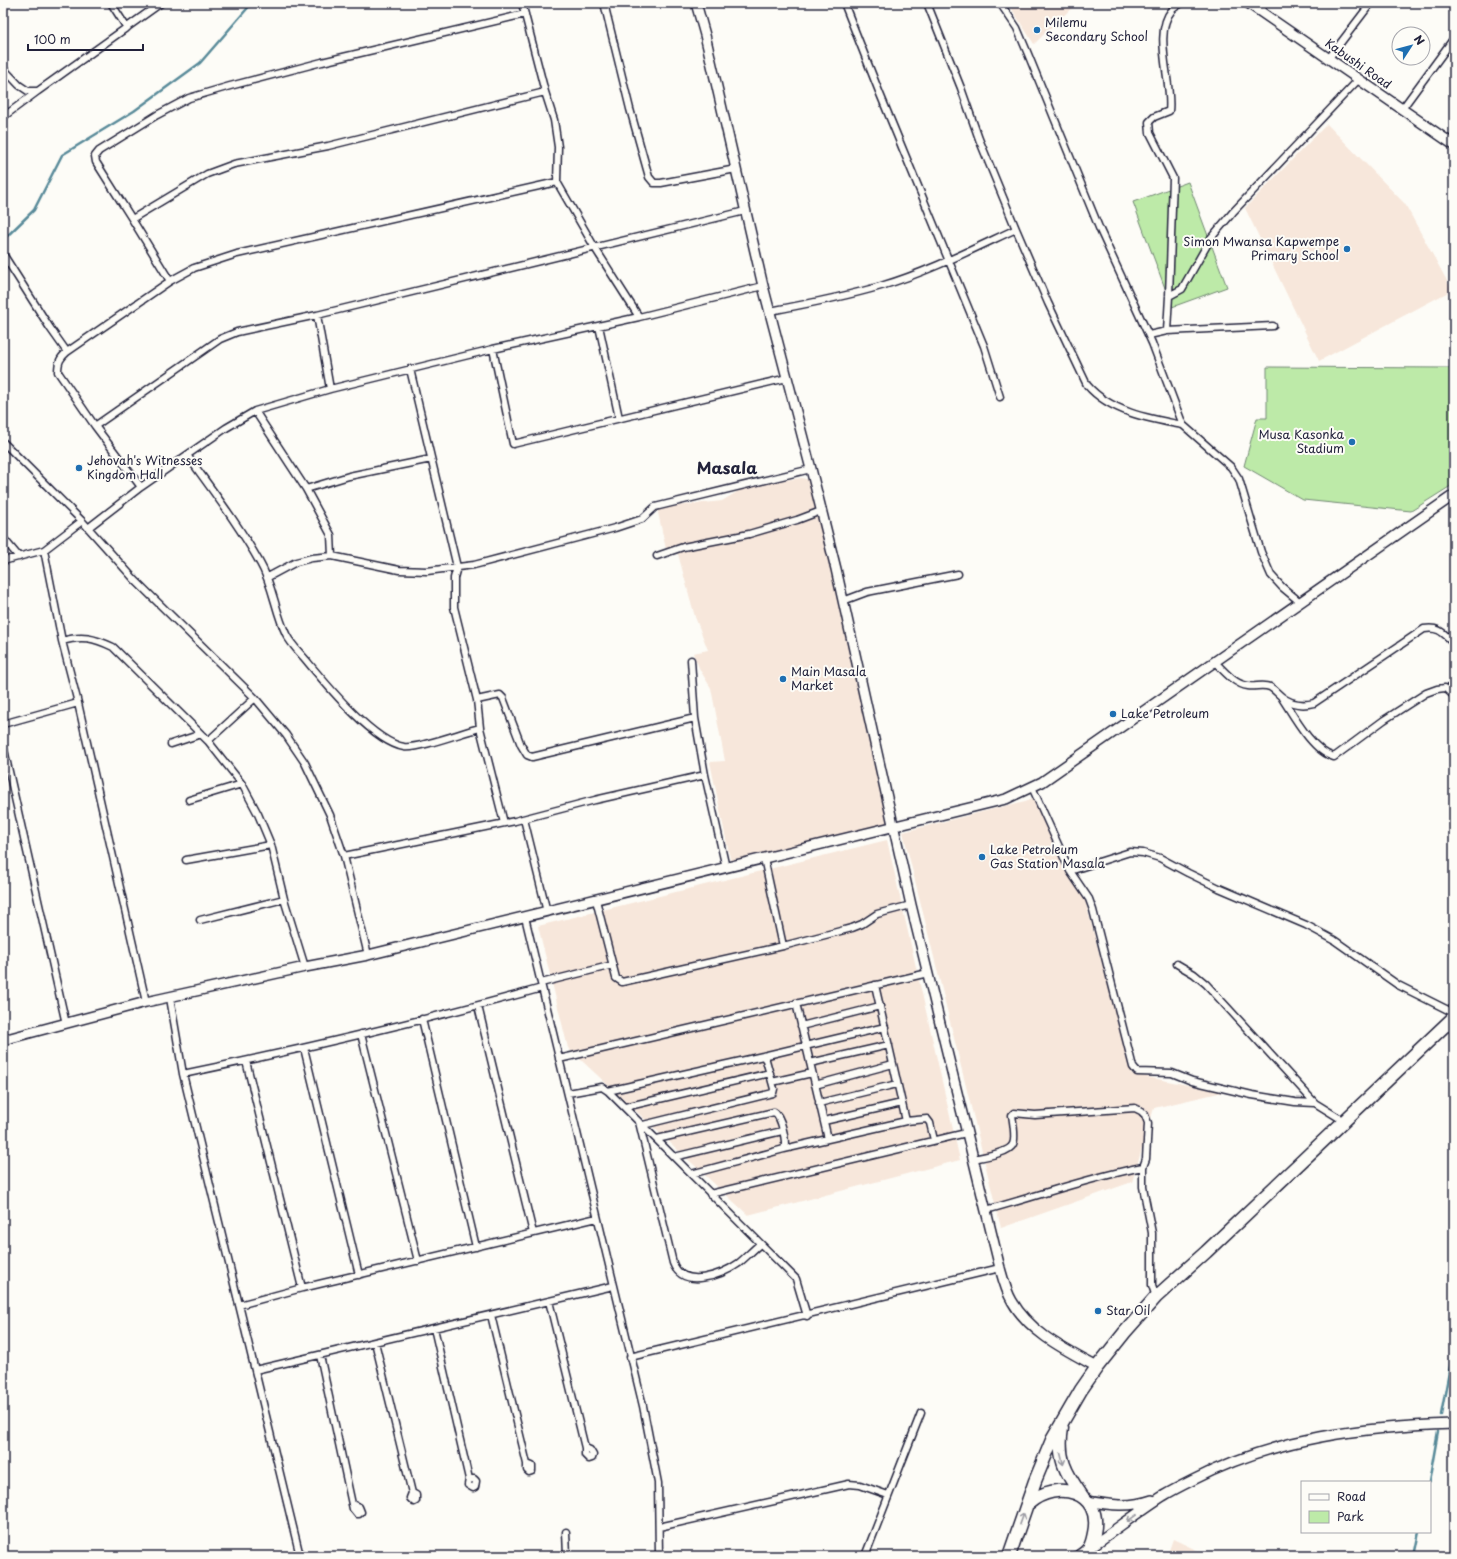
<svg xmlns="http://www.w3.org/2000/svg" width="1457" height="1559" font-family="'Playpen Sans',sans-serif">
  <rect width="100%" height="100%" fill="#fdfcf7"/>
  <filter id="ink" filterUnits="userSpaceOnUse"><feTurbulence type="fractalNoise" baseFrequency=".025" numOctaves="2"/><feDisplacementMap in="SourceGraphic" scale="8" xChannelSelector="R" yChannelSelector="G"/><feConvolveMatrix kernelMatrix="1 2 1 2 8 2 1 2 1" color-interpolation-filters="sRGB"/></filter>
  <g filter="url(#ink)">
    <path fill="#f7e7db" d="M1008,3h69l-43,41z
      M1327,124l78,80 47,86 -133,71 -74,-153z
      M802,478l14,4 76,345 -160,41 -22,-106 15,-1 -14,-73 -11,-18 -7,-17 15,-3 -13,-33 -17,-63h-11l-10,-46 65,-7 28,-17z
      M1033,799l52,101 47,174 91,18 -69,16 -22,74 -131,46 -98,-396z
      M887,840l73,320 -212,55 -180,-167 -30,-122z
      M1173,1539l36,17h-42z"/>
    <path fill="#bdeaa8" stroke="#708672" d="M1188,182l39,105 -55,20 -39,-105z
      M1267,367l182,1 5,7v109l-43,27 -108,-11 -59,-34 13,-48h10z"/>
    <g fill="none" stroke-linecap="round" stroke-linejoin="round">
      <path stroke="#598a99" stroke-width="2.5" d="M3,240l31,-30 28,-55 72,-44 66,-48 52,-60
        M1441,1415l13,-70
        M1429,1482l9,-50
        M1414,1556l5,-24"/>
      <g stroke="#22223b" stroke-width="9">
        <path id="street" d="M111,3l16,25
          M522,3l23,89 9,28 4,27 -1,35 38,66 44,69
          M604,3l26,106 19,68 5,6h7l75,-14
          M844,3l36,91 104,252 16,51
          M927,3l34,85 18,51 37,90 32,74 39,82c23,27 63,34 96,40
          M1000,3l17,25 11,26 72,176 52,113 31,82 48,42 8,12 22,73 10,23 11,12 18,15
          M1259,11l6,-8
          M1329,58l42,-55
          M3,68l16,17 9,6h10l123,-88
          M1402,109l52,-71
          M3,117l35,-26
          M132,219l75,-45 27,-10 94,-18 217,-54
          M3,254l47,74 17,24
          M170,281l-38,-62 -36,-57 -1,-6 4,-5 58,-36 32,-17 41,-12 92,-24 203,-48
          M1169,296l13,-7 29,-51 22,-26 126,-133
          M770,311c37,-7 74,-14 111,-25 47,-14 90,-36 135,-57
          M317,315l13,74
          M599,326l20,92
          M1167,331l2,-35 4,-118 -23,-45 -1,-11 5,-5 15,-6c4,-27 -17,-78 3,-101 2,-3 7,-5 10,-7
          M1149,335l18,-4 106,-5
          M493,349l20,95 274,-66
          M410,369l47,198 -3,11v29l23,93
          M255,411l51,78 25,46 1,21
          M95,426l125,-87 17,-7 80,-17 428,-104
          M3,442l79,79 53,59 120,118 31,37 19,28 25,52 14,41 24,99
          M187,455c25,35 52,70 73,108 13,22 15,48 26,71 4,9 13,18 20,26 20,24 67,82 98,87 15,2 59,-15 76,-19
          M141,487l-46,-61 -37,-54c0,-10 2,-14 9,-20l103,-71 24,-13 43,-14 320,-72
          M306,489l43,-13 82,-17
          M88,528l53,-41 46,-32 39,-27 29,-17 75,-22 163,-40 146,-32 124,-31
          M3,538l16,19
          M44,550l18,91c20,-6 32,-3 51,6l95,94 34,43 16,30 13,31 13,54 21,68
          M657,556l26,-9 66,-13 48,-14 24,-9
          M3,561l41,-11 38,-29
          M268,577l28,-15 16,-4 20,-2 67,14 28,1 47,-6 141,-37 27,-9 13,-12 156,-38
          M843,601l24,-9 91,-18
          M62,641l16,62 68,299
          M691,660l4,58 10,57 21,93
          M1214,661c10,10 20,23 34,25 8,1 15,-2 22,1 4,2 8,7 12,10 9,7 20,9 32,6l110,-74c15,-3 20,5 30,14
          M1282,698c11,17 31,54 52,59l50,-37 42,-27 11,-4 8,-1 9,8
          M3,724l75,-21
          M208,741l47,-43
          M171,744l30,-10
          M3,745l63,279
          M1032,787l38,84 19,28 4,11 40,157 4,5 35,1 20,8 60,14 43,7 20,1
          M189,800l53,-16
          M524,819l23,93
          M504,823l-24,-95 -3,-28 23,-5 3,3 18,47 6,10 5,2 163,-39
          M344,856l171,-35 80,-21 110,-25
          M764,858l19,88
          M186,860l85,-15
          M1070,871l60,-19 13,1 17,5 28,15 31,15 87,37 28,15 64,45 56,28
          M596,900l20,78 6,4 161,-36 69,-18 10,-4 15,-10 34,-9
          M525,917l118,489 15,77 1,73
          M200,920l84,-21
          M1177,964l17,10 12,10 109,119 29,18
          M541,983l72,-18
          M170,998l13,76 117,482
          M796,1003l32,136
          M478,1006l55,227
          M422,1019l54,228
          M801,1026l79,-20
          M361,1034l57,227
          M304,1048l55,227
          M559,1059l369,-86
          M246,1061l56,227
          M810,1063l79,-18
          M183,1074c120,-25 240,-53 359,-86
          M772,1082l40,-9
          M815,1085l78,-21
          M608,1091l155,-35 122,-29
          M568,1093l34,-6 6,4 188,188 11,37
          M819,1103l78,-19
          M625,1107l145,-34
          M824,1121l78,-18
          M906,1121l21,-2 3,4 4,17
          M639,1122l34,141c10,27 49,12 66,0 7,-6 14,-13 21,-19
          M643,1125l130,-32 1,-4 -8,-29 -3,-4
          M657,1139l117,-27c7,3 13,30 10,37
          M674,1157l108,-26
          M973,1159c9,-2 37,-6 40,-15 3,-6 0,-22 -1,-29l2,-2 21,2 100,-7 6,3 4,4 3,8 -2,36 -3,8v20l9,46v52l4,12
          M691,1174l93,-25 122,-28 -31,-136
          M710,1194l256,-61
          M986,1210c52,-14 104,-33 157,-43
          M549,1301l36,147v7l4,4 3,-1 1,-3 -3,-5 -5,-2
          M239,1305l63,-17 295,-70
          M491,1315l36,149v6l2,2 3,-1v-5l-5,-2
          M434,1328l35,151 -1,6 5,3 2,-1 1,-6 -2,-2h-5
          M375,1342l37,151 -2,5 4,4 2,-1v-6l-4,-2
          M320,1355l33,154 4,5h2l2,-2 -2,-5 -5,-2
          M630,1357l370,-89
          M255,1370l358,-84
          M659,1527l190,-43 11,1 28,10
          M566,1532l1,24
          M865,1556l56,-143"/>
      </g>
      <g stroke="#22223b" stroke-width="12">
        <path id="secondary" d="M696,3l9,32 58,251 48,183 25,100 75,336 89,363c3,11 6,23 12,33 18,32 54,49 85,66
          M1248,3l206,142
          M3,1040l143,-38 159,-35 63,-12 638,-156 36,-17 412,-287
          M1087,1501c23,4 42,7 65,-1
          M1089,1548c25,-17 49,-36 74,-52 10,-6 20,-11 30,-16 83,-43 169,-53 261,-56"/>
      </g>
      <g stroke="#22223b" stroke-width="15">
        <path id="highway" d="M1062,1428c-5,30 3,44 20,68
          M1029,1503c28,-24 74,-12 65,30 -1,5 -2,11 -5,15 -2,3 -6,6 -9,8
          M1009,1556l26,-75 17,-41 29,-50 16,-23 28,-35 31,-35 50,-45 248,-235"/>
      </g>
      <use href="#street" stroke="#fdfcf7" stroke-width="6"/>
      <use href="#secondary" stroke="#fdfcf7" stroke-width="9"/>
      <use href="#highway" stroke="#fdfcf7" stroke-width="12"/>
    </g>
    <defs><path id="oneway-shaft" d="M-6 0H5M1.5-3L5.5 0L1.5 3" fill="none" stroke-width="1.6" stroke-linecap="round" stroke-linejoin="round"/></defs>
    <g stroke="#9a9aa2">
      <use href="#oneway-shaft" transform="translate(1062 1459) rotate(76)"/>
      <use href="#oneway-shaft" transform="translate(1132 1518) rotate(145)"/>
      <use href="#oneway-shaft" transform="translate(1022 1519) rotate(-70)"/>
    </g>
  </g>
  <g fill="#1f6fb2" stroke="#fdfcf7" stroke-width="1.5">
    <circle cx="1037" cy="30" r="4"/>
    <circle cx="1347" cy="249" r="4"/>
    <circle cx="1352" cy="442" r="4"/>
    <circle cx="79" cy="468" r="4"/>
    <circle cx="783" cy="679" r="4"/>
    <circle cx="1113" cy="714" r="4"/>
    <circle cx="982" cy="857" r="4"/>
    <circle cx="1098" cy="1311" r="4"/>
  </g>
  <g text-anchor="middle" stroke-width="4" stroke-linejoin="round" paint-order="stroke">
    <g font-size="12" fill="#22223b" stroke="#fdfcf7" text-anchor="start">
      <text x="1045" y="27">Milemu<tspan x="1045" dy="14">Secondary School</tspan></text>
      <text x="1339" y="246" text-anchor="end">Simon Mwansa Kapwempe<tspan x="1339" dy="14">Primary School</tspan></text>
      <text x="1344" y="439" text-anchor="end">Musa Kasonka<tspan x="1344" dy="14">Stadium</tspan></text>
      <text x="87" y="465">Jehovah's Witnesses<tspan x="87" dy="14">Kingdom Hall</tspan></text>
      <text x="791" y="676">Main Masala<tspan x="791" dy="14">Market</tspan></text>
      <text x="1121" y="718">Lake Petroleum</text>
      <text x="990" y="854">Lake Petroleum<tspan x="990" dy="14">Gas Station Masala</tspan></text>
      <text x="1106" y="1315">Star Oil</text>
    </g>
    <g font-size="12" fill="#22223b" stroke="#fdfcf7">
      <text transform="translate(1358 64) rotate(35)" y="4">Kabushi Road</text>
    </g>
    <g font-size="16" font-weight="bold" fill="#22223b" stroke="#fdfcf7">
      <text x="727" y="474">Masala</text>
    </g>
  </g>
  <rect width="1457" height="1559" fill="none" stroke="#fdfcf7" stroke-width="16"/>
  <rect x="8" y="8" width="1441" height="1543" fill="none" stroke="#22223b" stroke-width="1.5" filter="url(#ink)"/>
  <rect x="1301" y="1481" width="130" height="52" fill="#fdfcf7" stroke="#a5a5ac"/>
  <rect x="1309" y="1494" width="20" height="6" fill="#fdfcf7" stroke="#a5a5ac"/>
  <text x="1337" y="1501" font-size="12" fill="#22223b">Road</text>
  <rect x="1309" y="1511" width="20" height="12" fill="#bdeaa8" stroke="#a5a5ac"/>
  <text x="1337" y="1521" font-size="12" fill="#22223b">Park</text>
  <g transform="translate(1411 46) rotate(54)"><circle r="19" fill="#fdfcf7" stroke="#a5a5ac"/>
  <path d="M0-3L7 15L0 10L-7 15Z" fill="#1f6fb2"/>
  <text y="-6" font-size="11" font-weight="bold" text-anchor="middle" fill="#22223b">N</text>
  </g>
  <path d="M28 44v6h115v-6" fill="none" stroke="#22223b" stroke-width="2"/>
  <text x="34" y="44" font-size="12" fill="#22223b" stroke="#fdfcf7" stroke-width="3" paint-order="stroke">100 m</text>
</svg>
